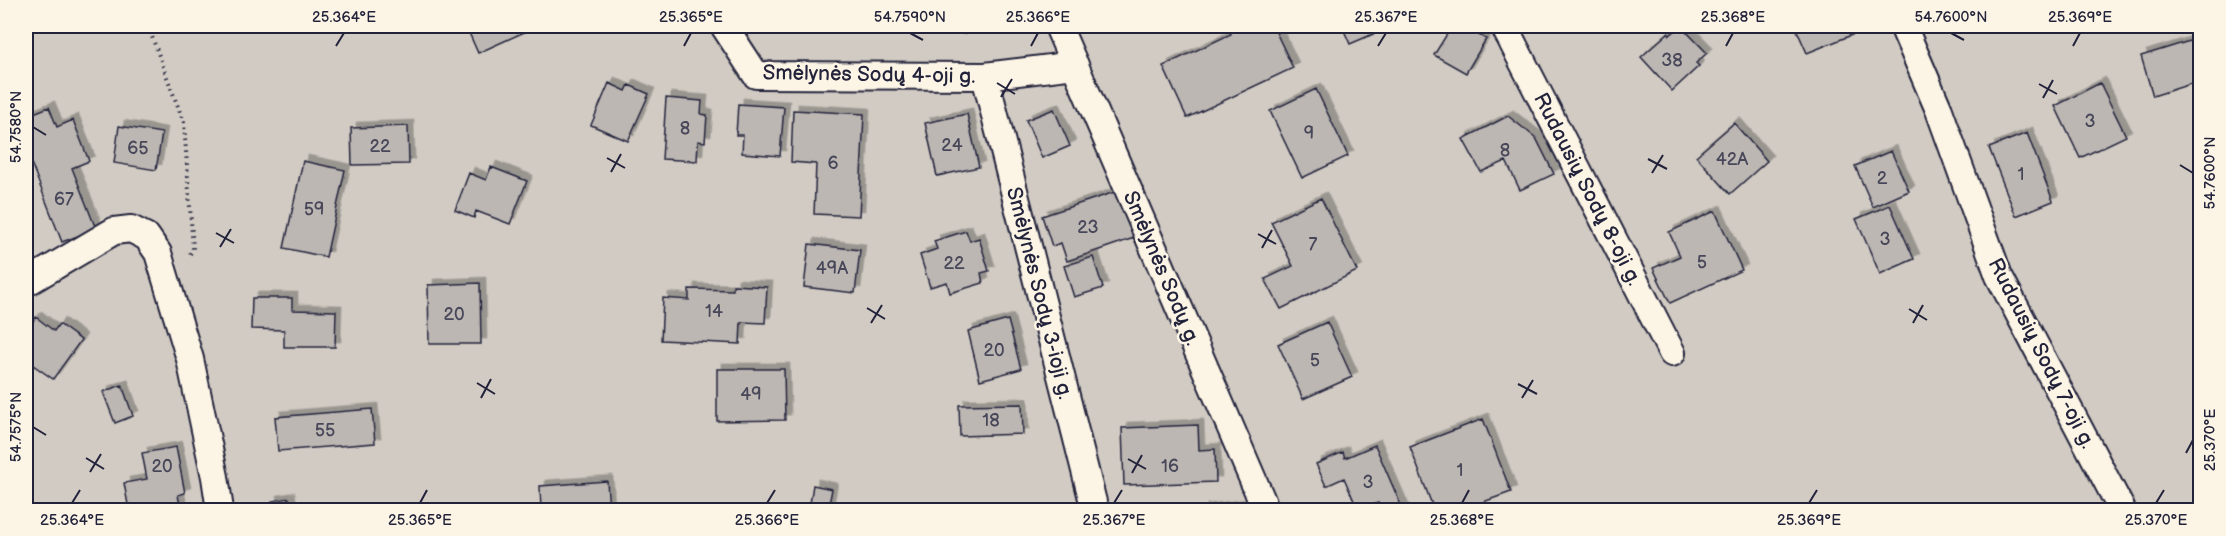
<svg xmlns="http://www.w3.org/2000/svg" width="2226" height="536" font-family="'Balsamiq Sans',sans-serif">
  <defs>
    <filter id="shadow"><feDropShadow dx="5.5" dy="-5.5" stdDeviation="0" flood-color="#0004"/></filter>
  </defs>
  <rect width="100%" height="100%" fill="#efe8db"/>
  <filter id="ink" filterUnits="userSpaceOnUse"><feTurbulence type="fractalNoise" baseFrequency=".0167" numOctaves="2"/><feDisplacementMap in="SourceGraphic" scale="12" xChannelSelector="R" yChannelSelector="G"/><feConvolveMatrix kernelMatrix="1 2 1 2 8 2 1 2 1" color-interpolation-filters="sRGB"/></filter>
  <g filter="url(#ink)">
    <path fill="#d1cbc3" stroke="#7a767f" stroke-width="1.5" d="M26,26h2174v484h-2174z"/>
    <path fill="#bcb7b3" stroke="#22223b" stroke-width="1.5" filter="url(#shadow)" d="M466,26h64l1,3 -53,24z
      M961,26h28l-25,8z
      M1227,26h46l20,42 -106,50 -24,-52 68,-32z
      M1342,26h50l-42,18z
      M1452,26h11l23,13 -20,34 -32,-18z
      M1681,26l26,27 -11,10 3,3 -27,25 -31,-34 27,-24 2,2z
      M1795,26h67l2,4 -57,23z
      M2196,39l4,14v28l-47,15 -12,-40z
      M609,83l17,8 3,-6 20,9 -21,47 -37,-16z
      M2100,83l26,53 -46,22 -25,-52z
      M1316,89l32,67 -46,22 -32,-67z
      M666,98l36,3 -1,13 6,1 -2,27 -7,-1 -1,20 -35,-2z
      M738,104l46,3 -4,49 -38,-3 1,-18h-7z
      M49,107l8,20 16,-7 16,41 -17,7 24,61 -34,13 -34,-87 -2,2v-41z
      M1054,109l16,37 -28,12 -16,-38z
      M793,110l71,4 -5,102 -45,-2 2,-50 -25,-2z
      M967,114l12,53 -42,9 -12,-53z
      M1508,116l28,22 18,36 -34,16 -14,-29 -25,11 -18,-33z
      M1734,123l33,38 -37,33 -34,-38z
      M119,126l43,7 -6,37 -42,-7z
      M408,126l1,38 -57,1 -1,-37z
      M2027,133l26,68 -37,15 -27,-68z
      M1891,151l18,40 -36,16 -18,-41z
      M303,161l42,9 -19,87 -42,-9z
      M491,167l36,14 -17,43 -34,-13 -2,7 -19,-8 14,-37 17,7z
      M1118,191l16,47 -67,23 -6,-18 -9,3 -10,-30z
      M1321,198l36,73 -76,38 -16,-30 28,-13 -22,-44z
      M1890,205l24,54 -34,15 -24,-55z
      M1715,211l27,59 -72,33 -17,-35 27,-12 -11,-24z
      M966,231l4,10 9,-3 10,33 -8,2 2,10 -33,10 -3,-11 -17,5 -10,-32 17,-6 -3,-8z
      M809,244l51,6 -5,43 -51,-6z
      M1093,257l10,31 -29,9 -10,-31z
      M480,283l1,61h-52l-1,-59z
      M733,285l34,2 -2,36 -24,-1 -1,22 -79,-4 2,-42 26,2v-11l44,1z
      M252,298h40v12l44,1 -1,36h-51v-17l-33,-1z
      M36,317l18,14 5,-7 22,16 -28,39 -20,-14 -7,10v-47l1,1z
      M1008,320l13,49 -41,11 -12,-49z
      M1327,322l25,55 -49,22 -25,-55z
      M717,369h67l1,51 -68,1z
      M122,385l11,31 -18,7 -12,-31z
      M1022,404l1,30 -63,2 -1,-31z
      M372,409l3,34 -97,8 -3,-34z
      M1483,419l28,73 -50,18h-27l-24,-63z
      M1198,425l1,25 16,-1 1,33 -92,3 -2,-57z
      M1375,445l28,65h-22l-3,-7 -20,7 -14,-32 -18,8 -10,-22 27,-12 2,6z
      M176,447l9,46 -7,2 3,15h-52l-5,-27 23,-4 -5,-26z
      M607,481l2,29h-68l-1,-24z
      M813,485l19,4 -4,21h-19z
      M289,498l2,12h-17l-2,-9z
      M1240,505v5h-39z"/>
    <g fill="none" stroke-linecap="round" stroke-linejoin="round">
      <g stroke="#22223b" stroke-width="30">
        <path id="street" d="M724,26l32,49 229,1 90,-11
          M1058,26l208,484
          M1504,26l168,327
          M1903,26l36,84 60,166 123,234
          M985,76l110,434
          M26,283l88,-52 17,-2 16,8 11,16 32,106 25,118 5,33"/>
      </g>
      <path stroke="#22223b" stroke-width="4" stroke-dasharray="1.5 4.5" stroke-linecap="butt" d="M148,26l36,97 9,126 -5,8"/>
      <use href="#street" stroke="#fcf5e5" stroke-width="26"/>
    </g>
  </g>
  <path fill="none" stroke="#22223b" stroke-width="2" d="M910,33l13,7M1951,33l13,7M336,46l8,-13M684,46l7,-13M1031,46l7,-13M1378,46l8,-13M1726,46l7,-13M2073,46l7,-13M997,83l18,11M2039,84l18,10M1001,97l11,-18M2043,98l10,-18M33,127l13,8M607,158l18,10M1648,159l19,10M2180,165l13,8M611,172l10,-18M1652,173l11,-18M216,233l18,10M1258,234l18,10M220,247l11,-18M1262,248l10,-18M867,308l18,11M1909,309l18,11M871,323l11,-18M1913,323l10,-18M477,383l18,11M1518,384l19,10M481,398l10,-19M1522,398l11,-18M33,427l13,8M2186,453l7,-13M86,458l18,11M1128,459l18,10M90,472l11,-18M1132,473l10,-18M72,503l8,-13M420,503l7,-13M767,503l8,-13M1114,503l8,-13M1462,503l7,-13M1809,503l8,-13M2156,503l8,-13"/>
  <g text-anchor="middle" stroke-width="5" stroke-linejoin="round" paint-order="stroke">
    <g font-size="18" fill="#484759">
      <text x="1672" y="66">38</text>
      <text x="2090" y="127">3</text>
      <text x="685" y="134">8</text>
      <text x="1309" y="139">9</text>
      <text x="952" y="151">24</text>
      <text x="380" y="152">22</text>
      <text x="138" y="154">65</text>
      <text x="1505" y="156">8</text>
      <text x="1732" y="165">42A</text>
      <text x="833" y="169">6</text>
      <text x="2021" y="180">1</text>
      <text x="1882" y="184">2</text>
      <text x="64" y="205">67</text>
      <text x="314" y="215">59</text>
      <text x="1088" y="233">23</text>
      <text x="1885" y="245">3</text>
      <text x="1313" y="250">7</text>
      <text x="1702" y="268">5</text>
      <text x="954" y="269">22</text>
      <text x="832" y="274">49A</text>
      <text x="714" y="317">14</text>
      <text x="454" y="320">20</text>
      <text x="994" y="356">20</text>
      <text x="1315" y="366">5</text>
      <text x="751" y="400">49</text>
      <text x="991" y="426">18</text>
      <text x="325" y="436">55</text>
      <text x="162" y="472">20</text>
      <text x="1170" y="472">16</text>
      <text x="1460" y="476">1</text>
      <text x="1368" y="488">3</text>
    </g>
    <g font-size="21" fill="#22223b" stroke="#fcf5e5">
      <text transform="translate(869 74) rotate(1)" y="7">Smėlynės Sodų 4-oji g.</text>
      <text transform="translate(1588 189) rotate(63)" y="7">Rudausių Sodų 8-oji g.</text>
      <text transform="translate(1162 268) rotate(67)" y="7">Smėlynės Sodų g.</text>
      <text transform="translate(1040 293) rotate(76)" y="7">Smėlynės Sodų 3-ioji g.</text>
      <text transform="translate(2042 353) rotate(63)" y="7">Rudausių Sodų 7-oji g.</text>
    </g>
  </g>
  <rect width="2226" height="536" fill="none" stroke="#fcf5e5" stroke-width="66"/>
  <rect x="33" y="33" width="2160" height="470" fill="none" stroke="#22223b" stroke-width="2"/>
  <g font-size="15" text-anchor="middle" fill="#22223b">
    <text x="344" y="22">25.364°E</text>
    <text x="691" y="22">25.365°E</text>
    <text x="910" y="22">54.7590°N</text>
    <text x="1038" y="22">25.366°E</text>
    <text x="1386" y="22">25.367°E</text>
    <text x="1733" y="22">25.368°E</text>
    <text x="1951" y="22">54.7600°N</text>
    <text x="2080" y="22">25.369°E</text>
    <text transform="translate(16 127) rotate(-90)" y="5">54.7580°N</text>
    <text transform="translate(2210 173) rotate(-90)" y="5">54.7600°N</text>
    <text transform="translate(16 427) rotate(-90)" y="5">54.7575°N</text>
    <text transform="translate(2210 440) rotate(-90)" y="5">25.370°E</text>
    <text x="72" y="525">25.364°E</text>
    <text x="420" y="525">25.365°E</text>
    <text x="767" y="525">25.366°E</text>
    <text x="1114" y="525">25.367°E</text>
    <text x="1462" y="525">25.368°E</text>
    <text x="1809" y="525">25.369°E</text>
    <text x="2156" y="525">25.370°E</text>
  </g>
</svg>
